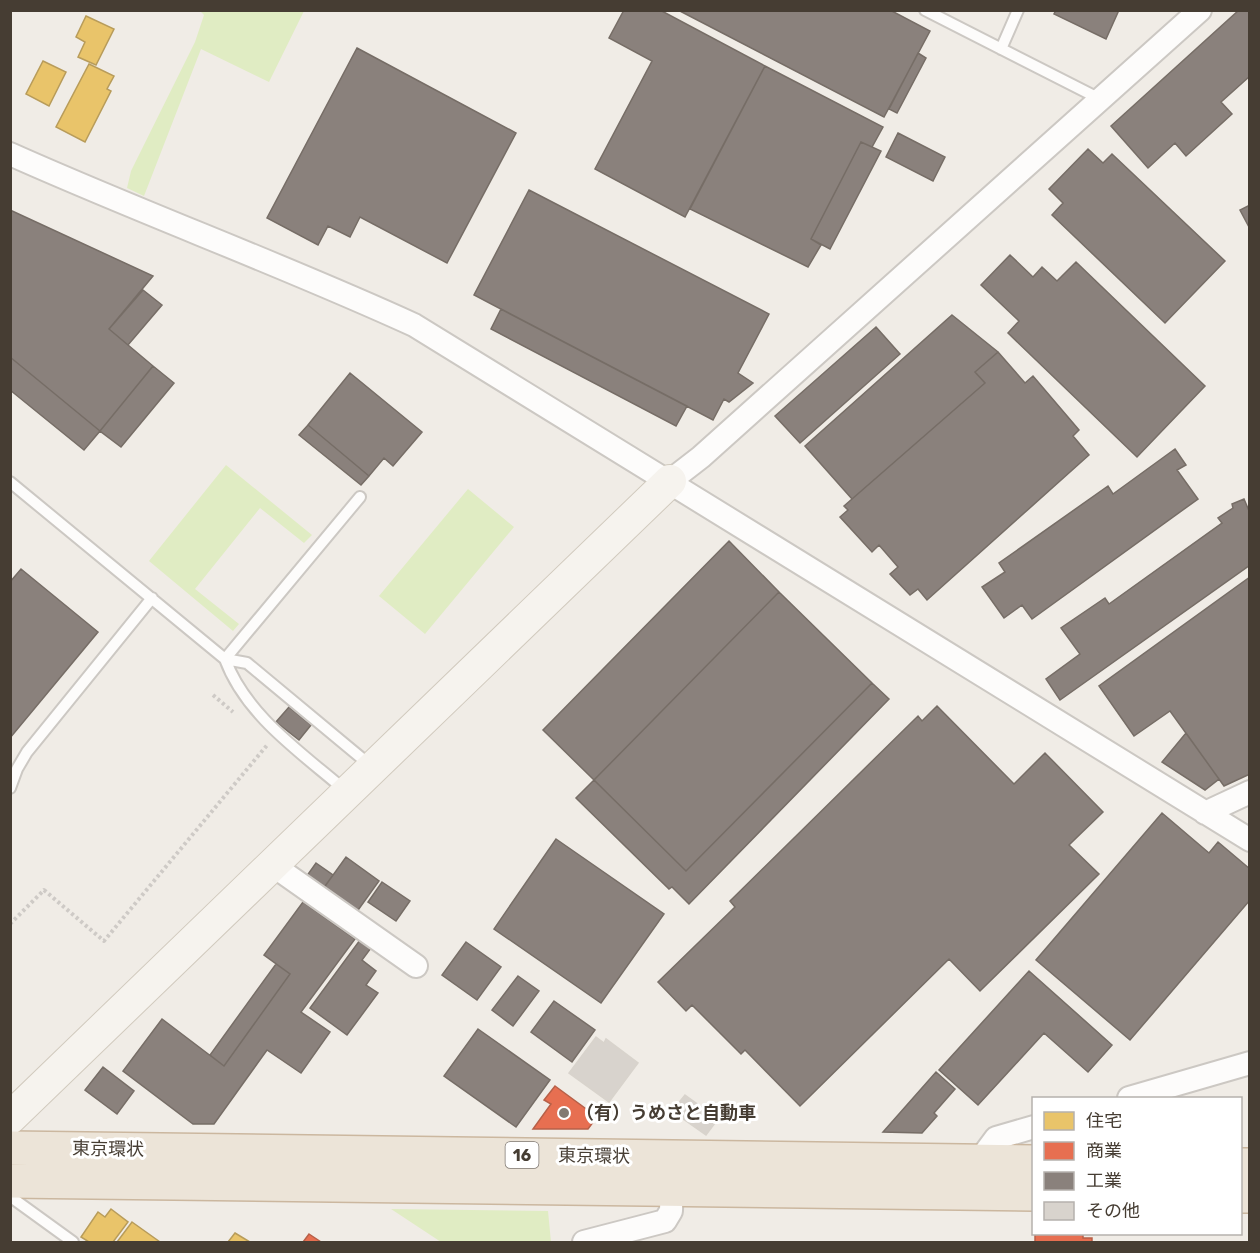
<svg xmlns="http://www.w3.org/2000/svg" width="1260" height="1253" font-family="Rubik,'Noto Sans JP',sans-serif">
  <rect width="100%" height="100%" fill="#f0ece6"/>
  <path fill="#e0ecc3" d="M200,11h104l-35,71 -68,-33 -57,147 -17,-8 4,-17 64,-129 9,-27z
    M226,465l86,70 -8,8 -44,-35 -65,81 44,35 -6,7 -84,-70z
    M468,489l46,38 -89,107 -46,-38z
    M391,1209l157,2 3,31h-110z"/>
  <path fill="#e9c46a" stroke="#b89c5a" stroke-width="1.5" d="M86,16l28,13 -18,36 -18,-8 7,-15 -9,-5z
    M43,61l23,11 -17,34 -23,-12z
    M89,64l25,12 -7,13 4,2 -26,51 -29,-15z
    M111,1209l17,13 -15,20h-24l-8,-5 17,-25 7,5z
    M132,1222l28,20h-43z
    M235,1233l15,9h-22z"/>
  <path fill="#e76f51" stroke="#b76048" stroke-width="1.5" d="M555,1086l42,31 -9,12h-55l18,-25 -7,-4z
    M309,1234l12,8h-18z
    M1035,1234h48v4h9v4h-57z"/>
  <path fill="#8a817c" stroke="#766d66" stroke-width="1.5" d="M624,10h36l105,56 -80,151 -90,-48 57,-108 -43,-23z
    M678,10h212l40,21 -46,86z
    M1056,10h63l-13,29 -52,-25z
    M1239,10h11v66l-29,26 11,12 -46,42 -11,-13 -27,25 -37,-42z
    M357,48l159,85 -69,130 -87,-46 -10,20 -22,-11 -10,19 -51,-27z
    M918,53l8,5 -29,55 -8,-4z
    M765,66l118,61 -11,20 -11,-5 -50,97 10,6 -13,22 -118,-58z
    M898,133l47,24 -12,24 -47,-24z
    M861,142l20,9 -51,98 -19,-10z
    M1088,149l15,14 9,-9 113,107 -60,62 -113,-108 11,-12 -14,-14z
    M529,190l240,124 -31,59 15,10 -24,19 -5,-3 -11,21 -239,-125z
    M1250,205v24l-10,-19z
    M10,210l143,66 -44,53 44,37 -53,65 -90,-74z
    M1010,255l23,22 9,-10 15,14 19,-19 129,124 -68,71 -129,-124 11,-12 -38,-36z
    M143,290l19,15 -34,40 -19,-16z
    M501,309l186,97 -11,20 -185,-97z
    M952,315l46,37 -23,20 10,11 -133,116 -47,-53z
    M876,327l24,27 -100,89 -25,-27z
    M998,352l27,31 8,-7 46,54 -6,6 16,19 -162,145 -9,-11 -8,6 -20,-21 8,-7 -19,-22 -7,7 -32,-35 8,-7 -4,-4 141,-123 -10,-11z
    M10,357l90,74 -16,19 -74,-60z
    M153,366l21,17 -53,64 -21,-16z
    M350,373l72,59 -29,34 -9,-8 -15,18 -61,-51z
    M308,425l61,51 -8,9 -62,-50z
    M1175,449l11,16 -9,5 21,29 -166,120 -10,-14 -18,13 -22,-31 23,-15 -6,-9 109,-77 5,8z
    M1244,499l6,14v52l-190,135 -14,-21 34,-25 -19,-26 44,-30 4,6 113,-81 -4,-5 15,-10 -1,-4z
    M729,541l50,51 -185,188 -51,-50z
    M21,569l77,63 -88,106v-156z
    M1250,577v197l-26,12 -54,-75 -36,25 -35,-50z
    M779,592l93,91 -186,188 -92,-91z
    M872,683l17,16 -200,205 -17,-17 -3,2 -93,-91 18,-18 92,91z
    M937,706l77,78 31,-31 58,59 -34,33 30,29 -119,117 -31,-32 -149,147 -55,-56 -4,4 -49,-49 -6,6 -28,-29 77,-75 -5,-6 188,-185 4,5z
    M289,707l22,18 -12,15 -23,-18z
    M1186,733l33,46 -14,11 -43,-28z
    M1162,813l47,40 9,-11 32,27v31l-120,140 -94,-80z
    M556,839l108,75 -63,89 -107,-74z
    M346,857l33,24 -23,32 -33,-24z
    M316,863l17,12 -10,14 -17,-12z
    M382,882l28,19 -14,20 -28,-19z
    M303,902l52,37 -54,73 29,20 -29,41 -34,-23 -53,74h-21l-70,-53 39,-52 62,47 66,-92 -26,-19z
    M360,940l11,8 -9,12 14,11 -10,14 12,8 -31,42 -37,-27z
    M466,942l35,25 -24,33 -35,-25z
    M276,964l14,10 -66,92 -14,-11z
    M1029,971l83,74 -24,27 -44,-39 -66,72 -39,-35z
    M518,976l21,15 -26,35 -21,-16z
    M554,1001l41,29 -23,32 -41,-30z
    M478,1029l72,51 -34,47 -72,-51z
    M103,1067l31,24 -17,23 -32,-24z
    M936,1072l19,17 -21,24 3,3 -15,17 -39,-1z"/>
  <path fill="#d8d3cd" stroke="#d8d3cc" stroke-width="1.5" d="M596,1037l8,6 2,-4 32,24 -29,39 -40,-29z
    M685,1095l33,24 -12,16 -34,-24z"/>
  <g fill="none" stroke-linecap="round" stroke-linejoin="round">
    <g stroke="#ccc8c3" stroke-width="14">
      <path id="lane" d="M925,10l175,89
        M1001,49l17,-39
        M10,482l215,177 22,4 124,103
        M225,659l135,-162
        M225,659c21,57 77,94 122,133
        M10,788l7,-19 10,-17 125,-154
        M15,1200l58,42"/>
    </g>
    <g stroke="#ccc8c3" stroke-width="26">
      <path id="street" d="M10,154c134,60 271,110 404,171l836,515
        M670,481l31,-24 499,-447
        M1205,813l45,-21
        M274,866l142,100
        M1129,1098l121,-35
        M979,1161l17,-23 38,-11
        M584,1242l81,-21 6,-10 1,-35"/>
    </g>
    <g stroke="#d1cabe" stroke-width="34">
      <path id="secondary" d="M10,1118l660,-637"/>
    </g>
    <g stroke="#cbb79f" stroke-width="36">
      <path id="highway" d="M10,1148l1024,14
        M1240,1165h10
        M10,1181l1024,13
        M1240,1196h10"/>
    </g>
    <path stroke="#cecac6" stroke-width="4" stroke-dasharray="3 3" stroke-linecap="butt" d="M213,695l20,17
      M10,924l34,-34 60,51 164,-197"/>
    <use href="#lane" stroke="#fdfcfb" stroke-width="10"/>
    <use href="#street" stroke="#fdfcfb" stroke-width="22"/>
    <use href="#secondary" stroke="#f6f3ee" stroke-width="32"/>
    <use href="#highway" stroke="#ece4d8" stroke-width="33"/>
  </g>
  <circle fill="#827a72" stroke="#fff" stroke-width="2" cx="564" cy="1113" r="6"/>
  <g text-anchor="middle" stroke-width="6" stroke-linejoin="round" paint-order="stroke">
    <rect fill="#fff" stroke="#7e7770" stroke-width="1.5" x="505.5" y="1142" width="33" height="26" rx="4.5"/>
    <g font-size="16" font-weight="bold" fill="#463d33">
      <text x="522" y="1161">16</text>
    </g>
    <g font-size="18" font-weight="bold" fill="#463d33" stroke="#fff" text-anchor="start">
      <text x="576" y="1119">（有）うめさと自動車</text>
    </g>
    <g font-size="18" fill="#463d33" stroke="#fff">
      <text transform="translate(108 1149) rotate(1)" y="6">東京環状</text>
      <text transform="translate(594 1156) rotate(1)" y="6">東京環状</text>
    </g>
  </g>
  <rect width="1260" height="1253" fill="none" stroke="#463d33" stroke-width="24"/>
  <rect x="1032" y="1097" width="210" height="138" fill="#ffffff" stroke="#b5b1ad" stroke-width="1.5"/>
  <rect x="1044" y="1112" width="30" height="18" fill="#e9c46a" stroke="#b5b1ad" stroke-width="1.5"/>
  <text x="1086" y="1127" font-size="18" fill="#463d33">住宅</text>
  <rect x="1044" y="1142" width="30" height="18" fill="#e76f51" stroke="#b5b1ad" stroke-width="1.5"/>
  <text x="1086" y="1157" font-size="18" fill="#463d33">商業</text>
  <rect x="1044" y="1172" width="30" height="18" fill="#8a817c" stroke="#b5b1ad" stroke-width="1.5"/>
  <text x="1086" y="1187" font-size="18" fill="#463d33">工業</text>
  <rect x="1044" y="1202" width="30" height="18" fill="#d8d3cd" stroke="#b5b1ad" stroke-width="1.5"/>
  <text x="1086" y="1217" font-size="18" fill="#463d33">その他</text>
</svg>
